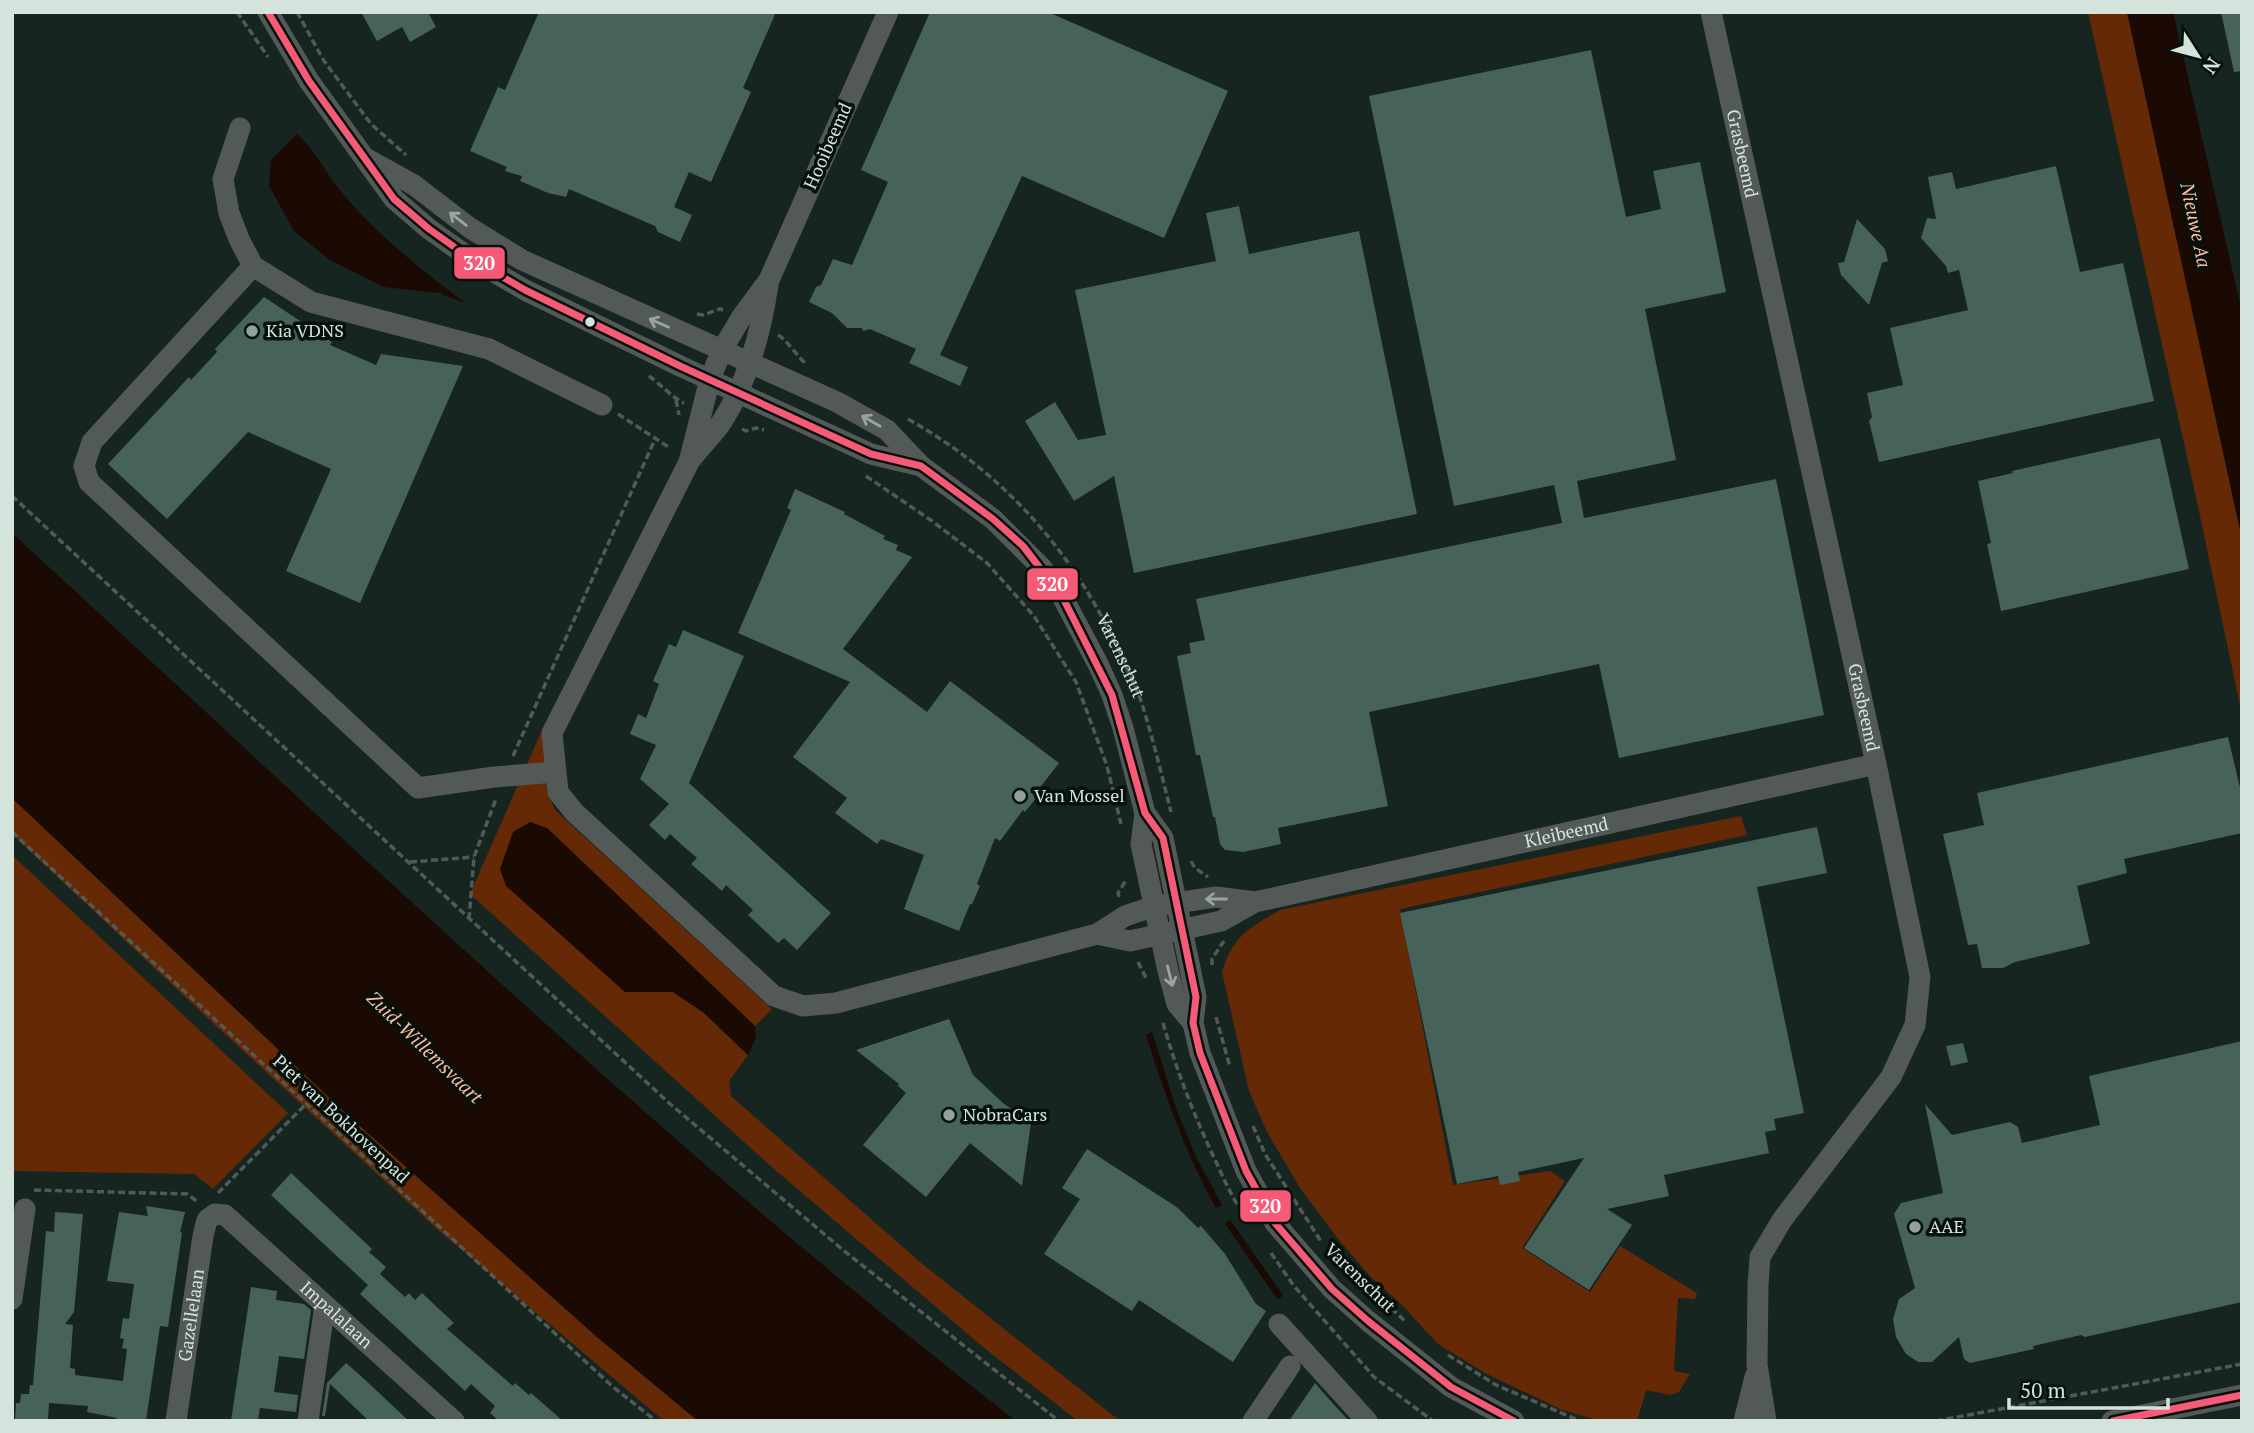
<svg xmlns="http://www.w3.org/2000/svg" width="2254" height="1433" font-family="'PT Serif',serif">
  <rect width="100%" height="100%" fill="#162520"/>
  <path fill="#652a05" d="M2088,12h39l115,527v176l-46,-218z
    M542,730l6,64 7,16 217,199 -17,17 -208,-198 78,164h48l31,21 44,42 -19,26 2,15 189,166 200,159h-42l-95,-74 -209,-178 -304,-275z
    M12,798l338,319 247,220 101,84h-34l-228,-193 -222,-204 -202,-190z
    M1741,816l6,19 -347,74 53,276 97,-14 15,10 -43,67 68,44 30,-46 77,47 -2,6 -17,-1 -4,73 16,3 -11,18 -9,3 -24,-5 -9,31h-37l-38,-11 -75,-36 -49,-30 -36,-39 -31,-28 -33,-38 -38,-51 -33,-56 -18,-41 -27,-119c10,-35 28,-45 58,-62z
    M12,855l276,258 -75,76 -19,-15 -182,-3z"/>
  <path fill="#1b0903" d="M2127,12h46l69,300v227z
    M297,134c18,16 28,38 43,56 35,44 81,79 125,113l-26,-10 -55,-6 -54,-27 -36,-29 -25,-45 2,-26z
    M12,533c329,302 651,613 1004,888h-318l-101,-84 -247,-220 -338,-319z
    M530,822l17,6 208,198 1,12 -8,17 -44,-42 -31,-21h-48l-119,-106 -6,-17 13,-37z
    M1152,1032l25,79 19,46 26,48 -6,3c-31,-55 -51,-113 -70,-173z
    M1230,1220l53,75 -5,5 -53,-76z"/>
  <path fill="#466259" d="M361,12h67l8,15 -26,15 -8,-15 -25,14z
    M539,12h237l-33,76 8,4 -40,90 -22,-10 -15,35 18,8 -12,27 -22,-10 -3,-6 -86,-37 -3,8 -18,-4 -28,-12 2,-5 -17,-5 2,-4 -37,-16 28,-64 7,3z
    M930,12h118l180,79 -64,147 -142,-62 -82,179 28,12 -8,19 -51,-23 7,-14 -46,-20 -7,2 -1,-3h-15l-15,-15 -23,-11 7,-15 5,-2 12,-26 19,6 36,-83 -27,-12z
    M2221,12h21v59l-8,1z
    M1591,50l35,167 35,-8 -8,-38 47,-9 26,130 -81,17 31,151 -99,21 7,37 192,-39 48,236 -205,43 -20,-94 -230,48 19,94 -110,22 3,16 -38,8 -18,-2 -5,-6 -5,-27h-2l-13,-62h-4l-19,-99 14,-3 -2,-10 16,-3 -9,-41 366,-76 -8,-38 -100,21 -85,-410z
    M2056,166l24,106 43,-9 31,138 -275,61 -10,-41 3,-4 -5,-24 36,-8 -13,-57 78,-18 -9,-40 -11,3 -2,-7 -25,-28 6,-20 9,1 -8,-42 24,-5 4,17z
    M1239,206l10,48 110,-23 58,283 -283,59 -20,-97 -40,25 -49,-80 30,-19 23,38 28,-5 -31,-145 141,-29 -10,-48z
    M1857,219l28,30 3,12 -6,2 -13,42 -28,-30 -3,-12 6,-1z
    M264,297l68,45 -2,3 46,20 5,-11 82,12 -103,237 -74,-32 45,-102 -83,-37 -81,87 -59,-55 81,-87 2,3 26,-28 -2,-3z
    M2160,438l29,131 -188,42 -14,-67 4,-1 -13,-62 35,-8 -1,-2z
    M795,489l50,23 -1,2 41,22 -2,3 15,6 -2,5 16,7 -69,92 84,63 23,-31 109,82 -24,31 3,2 -13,16 -2,-2 -23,31 -5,-3 -18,46 3,2 -8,18h-2l-11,27 -55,-22 20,-54 -43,-16 -4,5 -42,-31 12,-15 -54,-41 57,-75 -112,-49 53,-123 -4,-2z
    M683,630l61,26 -55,127 142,130 -34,37 -13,-12 -6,5 -30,-28 5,-5 -13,-12 -14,-13 -4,6 -31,-27 6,-6 -14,-12 -13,-12 -5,6 -16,-15 20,-21 -29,-25 16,-34 -26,-11 8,-20 8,4 13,-34 -6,-3 16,-37 7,3z
    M2228,737l14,59v37l-118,26 3,14 -50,13 13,58 -75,18 -12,6h-21l-5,-24 -9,1 -25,-111 41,-9 -7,-32z
    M1817,827l10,46 -70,14 47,226 -30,6 2,11 -11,2 4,21 -105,22 5,21 -62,13 25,16 -43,65 -65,-42 60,-90 -66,14 2,9 -20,4 -2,-9 -41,8 -57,-271z
    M949,1019l24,56 30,28 28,20 -9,63 -52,-43 -44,54 -63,-52 43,-52 -8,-7 1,-2 -43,-34z
    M2242,1041v261l-157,35 -4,-2 -48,11 1,3 -64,14 -6,-4 -5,-22 -27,25h-14l-12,-8 -10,-17 -3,-18 6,-20 16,-11 -21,-74 7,-11 42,-10 -18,-89 27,31 58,-13 8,5 4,16 78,-18 -11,-49z
    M1963,1043l5,19 -17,4 -5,-20z
    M1087,1149l91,59 20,20 3,-2 24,28 31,50 10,7 -33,51 -94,-62 -7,11 -88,-57 36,-55 -18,-11z
    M291,1173l81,76 -3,3 17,15 -6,7 25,23 4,-4 6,7 7,-7 32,30 -7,6 66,57 2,-3 14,12 2,-2 32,28h-64l-9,-8 5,-7 -24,-22 -6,7 -14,-13 -91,-84 8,-9 -97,-90z
    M146,1206l39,6 -5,20 2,1 -14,94 -8,-1 -14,95h-30l1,-3 -30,-6 1,-6 -39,-3 -1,18 -33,-1 1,-17h4l1,-9h8l1,-9h3l13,-154 8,1 1,-20 28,2 -9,98 -9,12 8,1 -3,43 5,1v6l48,6 4,-32 -5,-1 2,-9 -4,-1 3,-20 6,1 5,-35 -27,-3 12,-69 29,4z
    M251,1287l26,4 -1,9 28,4 7,6 -7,49 -25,-3 -5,36 24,3 -2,17 -36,-4 -2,13h-27z
    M346,1363l16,14 47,44h-40l-39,-37 -5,32h-3l5,-33z
    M1315,1383l13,15 21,23h-60z"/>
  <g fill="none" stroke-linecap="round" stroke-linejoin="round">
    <g stroke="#525a56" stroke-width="3.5" stroke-dasharray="7 3.5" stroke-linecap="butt">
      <path d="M237,12l31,45"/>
      <path d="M297,12l27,49 47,63 35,31"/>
      <path d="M697,314l6,1 17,-6 3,1"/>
      <path d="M778,335c8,4 19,21 28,29"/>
      <path d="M649,376c10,7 25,23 35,27"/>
      <path d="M676,400l3,15"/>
      <path d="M618,414l52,34"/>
      <path id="s1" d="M908,419c99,56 169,137 215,241 7,15 14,29 19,44 11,35 20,72 29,108"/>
      <path d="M742,429l4,2 10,-3 8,2"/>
      <path d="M866,476l66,45 55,42 47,53 42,66 31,84 14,58"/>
      <path d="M12,496l657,607 174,147 216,171"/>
      <path d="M513,756l143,-319"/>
      <path d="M12,832l601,555 43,34"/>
      <path d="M1191,861l4,7 13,9"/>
      <path d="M410,862l64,-5"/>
      <path d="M1119,897l-1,-4 8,-13"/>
      <path d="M469,919l5,-62 22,-58"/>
      <path d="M1138,962l9,18"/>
      <path d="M1212,965v-6l12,-18"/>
      <path d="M1216,1017l14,50"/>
      <path d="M1163,1023c14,49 32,95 54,141 9,20 18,39 31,57"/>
      <path d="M1253,1126l12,28 57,89"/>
      <path d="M34,1190l153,4 11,8"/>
      <path d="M218,1193l87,-88"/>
      <path d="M1330,1251l76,71"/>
      <path d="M1271,1253l23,33 80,91 59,44"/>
      <path d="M1448,1355l48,30 84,36"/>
      <path d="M1936,1421l306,-57"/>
    </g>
    <g stroke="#535956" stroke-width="21">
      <path d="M268,12l41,69 85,118 35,30 38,27 58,34 155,76 191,88 50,12"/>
      <path d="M888,12l-119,268 -28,38 -19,32 -12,29 -21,83 -137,271 6,59 16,20 200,184 29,10 33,-3 261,-69 28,-18 30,-10 61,-9 39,5"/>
      <path id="s2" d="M1711,12l165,752 44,213 -5,48 -24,52 -109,143 -22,37 -2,28 -1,80 9,56"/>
      <path d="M240,128l-17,51 6,34 10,26 14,27 58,36 178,47 113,56"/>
      <path d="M367,159l47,26 56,43 52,32 315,142 50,28 34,36 72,53 49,49 21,30 35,66 14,31 11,33 22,85 -4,31 27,127 9,33 16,19"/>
      <path d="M253,266l-161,176 -8,24 5,16 329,306 76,-11 62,-5"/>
      <path d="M692,458c10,-13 23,-25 31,-38 26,-41 38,-88 45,-135"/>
      <path d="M1145,813l18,25 33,159 -3,26 7,30 46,118 29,52 57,66 36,32 83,66 63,34"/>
      <path id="s3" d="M1097,934l33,7 91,-20 34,-19 621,-138"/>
      <path d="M12,1299l13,-90"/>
      <path d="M1279,1324l88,97"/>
      <path id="s4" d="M176,1421l27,-185 4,-16 8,-6 10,1 229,206"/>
      <path d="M308,1421l17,-116"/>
      <path d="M1253,1421l37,-55"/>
      <path d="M1744,1421l11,-44"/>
      <path d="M2112,1421l130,-26"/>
    </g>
    <g stroke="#06110c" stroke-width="12">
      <path id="bus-1" d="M268,12l41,69 85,118 35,30 38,27 58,34 155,76 191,88 50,12 72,53 30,27 40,52 49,97 33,118 18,25 33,159 -3,26 7,30 46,118 29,52 57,66 36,32 83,66 63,34
        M2113,1421l129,-26"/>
    </g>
    <use href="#bus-1" stroke="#f75a77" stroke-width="7"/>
  </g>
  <defs><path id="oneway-shaft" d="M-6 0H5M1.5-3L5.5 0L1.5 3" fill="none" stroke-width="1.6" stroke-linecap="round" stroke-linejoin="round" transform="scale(1.75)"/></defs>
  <g stroke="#9aa5a0">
    <use href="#oneway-shaft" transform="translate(458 219) rotate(-142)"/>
    <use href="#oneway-shaft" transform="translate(659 323) rotate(-156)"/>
    <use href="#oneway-shaft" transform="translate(871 421) rotate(-150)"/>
    <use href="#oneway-shaft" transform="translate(1216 899) rotate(180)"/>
    <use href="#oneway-shaft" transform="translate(1170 976) rotate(76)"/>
  </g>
  <circle fill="#d4e4dd" stroke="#06110c" stroke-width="2.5" cx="590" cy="322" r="6"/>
  <g fill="#92a19b" stroke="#06110c" stroke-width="2.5">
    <circle cx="252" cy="331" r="7"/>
    <circle cx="1020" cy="796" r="7"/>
    <circle cx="949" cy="1115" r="7"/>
    <circle cx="1915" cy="1227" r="7"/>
  </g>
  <g text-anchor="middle" stroke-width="7" stroke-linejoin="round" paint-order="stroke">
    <g font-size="18" fill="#d4e4dd" stroke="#06110c">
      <text transform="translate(828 146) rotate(-66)" y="6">Hooibeemd</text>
      <text dy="6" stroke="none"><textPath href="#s2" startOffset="145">Grasbeemd</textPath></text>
      <text dy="6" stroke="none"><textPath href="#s1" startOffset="324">Varenschut</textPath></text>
      <text dy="6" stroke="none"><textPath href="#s2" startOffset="712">Grasbeemd</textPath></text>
      <text dy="6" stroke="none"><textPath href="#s3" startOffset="485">Kleibeemd</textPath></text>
      <text transform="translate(341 1119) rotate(43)" y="6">Piet van Bokhovenpad</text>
      <text transform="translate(1360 1278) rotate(44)" y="6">Varenschut</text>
      <text dy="6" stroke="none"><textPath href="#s4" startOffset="107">Gazellelaan</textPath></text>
      <text dy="6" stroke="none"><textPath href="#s4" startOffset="373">Impalalaan</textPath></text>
    </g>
    <g font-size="18" fill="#d4e4dd" stroke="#06110c" text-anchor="start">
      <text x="266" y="337">Kia VDNS</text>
      <text x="1034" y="802">Van Mossel</text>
      <text x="963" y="1121">NobraCars</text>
      <text x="1929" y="1233">AAE</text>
    </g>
    <g font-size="19" font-style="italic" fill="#fdbc9f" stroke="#06110c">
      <text transform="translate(2196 225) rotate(78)" y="7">Nieuwe Aa</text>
      <text transform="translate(425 1047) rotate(44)" y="7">Zuid-Willemsvaart</text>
    </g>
  </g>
  <g stroke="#06110c" stroke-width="2.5">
    <rect x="453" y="246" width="53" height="34" rx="7" fill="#f75a77"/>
    <rect x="1026" y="567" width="53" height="34" rx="7" fill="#f75a77"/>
    <rect x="1239" y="1189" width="53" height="34" rx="7" fill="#f75a77"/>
  </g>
  <g font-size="19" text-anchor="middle" font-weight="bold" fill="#fff">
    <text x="479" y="270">320</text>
    <text x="1052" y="591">320</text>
    <text x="1265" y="1213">320</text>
  </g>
  <rect width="2254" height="1433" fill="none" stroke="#d4e4dd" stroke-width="28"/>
  <g transform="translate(2198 56) rotate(126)" stroke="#06110c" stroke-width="5" paint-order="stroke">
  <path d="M0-5L12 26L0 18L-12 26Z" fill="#d4e4dd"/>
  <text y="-10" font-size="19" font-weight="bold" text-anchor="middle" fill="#d4e4dd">N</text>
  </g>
  <path d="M2009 1398v10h159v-10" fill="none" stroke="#d4e4dd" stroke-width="3.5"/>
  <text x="2020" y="1398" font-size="21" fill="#d4e4dd" stroke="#06110c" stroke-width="5" paint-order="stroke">50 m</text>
</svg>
